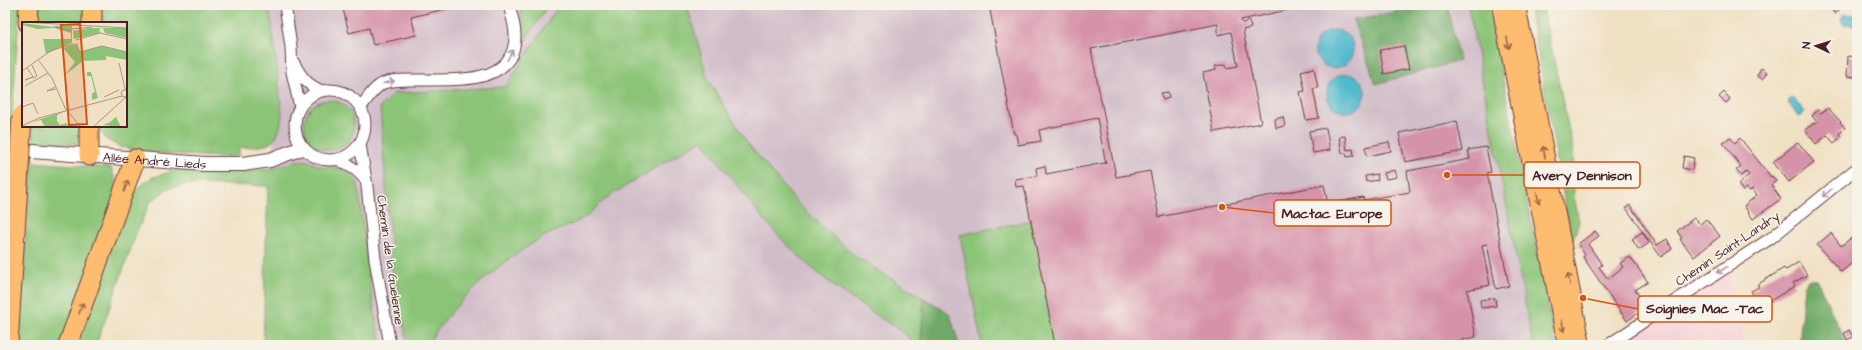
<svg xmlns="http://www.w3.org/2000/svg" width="1862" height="350" font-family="'Architects Daughter',sans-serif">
  <rect width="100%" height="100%" fill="#f7f3e8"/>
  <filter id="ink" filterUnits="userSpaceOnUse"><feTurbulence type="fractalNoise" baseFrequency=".025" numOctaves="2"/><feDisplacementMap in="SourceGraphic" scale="8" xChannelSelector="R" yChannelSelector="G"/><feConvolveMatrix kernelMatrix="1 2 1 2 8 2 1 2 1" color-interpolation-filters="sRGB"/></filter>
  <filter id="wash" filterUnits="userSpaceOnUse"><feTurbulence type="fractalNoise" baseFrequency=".012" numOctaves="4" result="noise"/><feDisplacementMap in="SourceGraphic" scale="16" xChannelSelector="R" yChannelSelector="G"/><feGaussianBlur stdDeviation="0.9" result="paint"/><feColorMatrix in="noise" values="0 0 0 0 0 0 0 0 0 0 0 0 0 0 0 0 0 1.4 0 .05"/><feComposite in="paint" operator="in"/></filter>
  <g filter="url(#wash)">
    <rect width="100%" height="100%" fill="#f0e1c4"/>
    <path fill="#f6cfd6" d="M1729,270l16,75h-127z"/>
    <path fill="#d1bdc9" d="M99,5h1369l65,340h-1270l5,-160 6,-43 -9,4 -26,2v8l-21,1 -64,-4 -34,-6 -14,-8 20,-13v-103z"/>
    <path fill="#8bc477" stroke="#6a7251" d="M5,5h15l-8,109 -4,25h-3z
      M39,5h47l-1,18h-47z
      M98,5h170l4,19 10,90c-3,34 -14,31 -43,34v8l-21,1 -64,-4 -34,-6 -14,-8 -9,-13h29v-103h-29z
      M519,5h29l-24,37v-13z
      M559,5h128l21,75 40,64 51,61 58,53 67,40 -3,47h-6l-10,-11c-34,-23 -71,-45 -101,-73 -39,-35 -70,-81 -102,-121 -30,18 -61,36 -91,55 -11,7 -18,18 -31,25 -10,6 -22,9 -33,15 -46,25 -92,65 -120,110h-19l-16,-78 -12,-160 14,-14 111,-6z
      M1468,5h20l68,340h-23z
      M1529,5h13l31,144 1,47 5,26 -7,21z
      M304 125a25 25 0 1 1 50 0a25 25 0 1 1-50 0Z
      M32,126h49v8l-4,10 -43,-2z
      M305,160l17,7h15l14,6 7,11 10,86 8,51 6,24h-119l5,-159 -81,-2 -20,5 -17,13 -14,32 -40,111h-22l52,-141 13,-17 12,-9 28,-9 64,2 27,-2 25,-8z
      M32,162l79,6 5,15v14l-54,148h-45z
      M1033,220l24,125h-75l-22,-110z"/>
    <path fill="#70aa68" stroke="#5d644a" d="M1432,5h15l12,56 -83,23 -23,-64z
      M1809,279l8,1 30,65h-48l5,-60z
      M924,298l26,16 9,31h-38z"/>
    <path fill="#50b9cd" stroke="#4d6c7c" d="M1844,14l13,1v10l-14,-1 -2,-5z
      M1315 49a19 19 0 1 1 38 0a19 19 0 1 1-38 0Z
      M1327 93a19 19 0 1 1 38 0a19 19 0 1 1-38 0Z
      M1794,98l11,14 -6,5 -11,-14 2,-4z"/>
    <g id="blocks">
      <path fill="#d592a9" d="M342,5h111l1,2 -43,10 5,18 -43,10 -4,-17 -20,5z
        M989,5h322l-70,15 1,3 7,-2 2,7 -8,2 18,93 -47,9 -11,-59 13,-3 -1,-4 11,-2 1,4 11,-2 -7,-34 -13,3v-11l-127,25 25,128 34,-6 9,46 165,-32 4,19 35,-7 1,3 46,-8 -3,-21 63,-12 -2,-9 18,-3 5,25 -4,1 22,113 -13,3 -9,-45 -5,1 8,40 -23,5 9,47 -29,6 1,2h-393l-31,-159 -8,1 -1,-8 22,-3 -1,-8 9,-2 1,8 59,-11 1,1 -9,-46 -58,12 2,11 -23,4 -2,-11h-2z
        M1834,5h5l2,3 -6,6 -5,-6z
        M1404,46l5,23 -25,5 -4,-24z
        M1848,56l9,1v20l-10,-1z
        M1314,68l4,20 -5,1 6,29 -13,2 -6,-28 5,-1 -4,-20z
        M1761,68l6,4 -4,7 -6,-3z
        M1168,92l1,6 -6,2 -2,-7z
        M1724,92l6,7 -4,4 -7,-6z
        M1828,108l13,14h-1l5,6 -6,6 2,3 -7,6 -7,-8 -11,9 -11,-14 9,-7 1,1 2,-2 -5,-6 6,-6 3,3z
        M1283,117l2,9 -9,2 -1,-9z
        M1457,121l6,30 -58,11 -6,-29z
        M1326,128l4,22 -17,3 -4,-22z
        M1345,136l2,14 6,-1 1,7 -7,1 -1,-4h-4l-3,-16z
        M1730,137l5,6 5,-5 31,39 1,-1 4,5 -5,4 10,14 -28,20 -9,-13 13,-11 -5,-6 -2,2 -3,-3 -4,3 -5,-7 11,-9 -3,-3 -5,4 -5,-6 5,-4 -18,-23z
        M1389,142l2,9 -24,5 -2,-9z
        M1798,142l16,20 -25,20 -16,-20z
        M1684,156l10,2 -2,12 -10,-2z
        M1395,170l2,7 -11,2 -2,-6z
        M1377,174l1,6 -12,2 -1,-6z
        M1630,205l27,40 10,-6 5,10 -11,8 -35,-49z
        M1694,218l6,6 6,-5 14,17 -26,21 -14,-18 2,-1 -5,-7z
        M1595,231l4,5 -11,8 14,21 -3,2 9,12 15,-12 -3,-4 10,-6 18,25 -13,8 12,17 -20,14 -44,-64 2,-2 -7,-11z
        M1642,232l7,11 -10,7 -7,-11z
        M1831,233l10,13 13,-10 3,5v18l-16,13 -24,-27z
        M1799,262l8,13 -14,8 2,3 -27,16 -1,-3 -8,5 -8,-13 8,-4 -2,-2 27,-17 2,2z
        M1495,298l1,8 -15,2 -1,-8z
        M1849,330l4,7 -6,3 -3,-7z"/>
    </g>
  </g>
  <g filter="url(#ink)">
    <use href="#blocks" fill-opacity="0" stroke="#633c42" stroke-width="1"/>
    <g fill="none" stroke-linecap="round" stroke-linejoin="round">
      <g stroke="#633c42" stroke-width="13">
        <path id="minor" d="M285,5l6,42 1,25 8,35
          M294,63c7,14 13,22 28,28
          M295 125a35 35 0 1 1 70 0a35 35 0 1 1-70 0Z
          M361,107c7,-9 13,-20 23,-24 10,-4 23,-3 33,-3 35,-1 99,7 98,-45 0,-10 -4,-21 -6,-30
          M360,144l7,42 8,73 15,86
          M338,159l18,11 9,9
          M1608,345l163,-107 86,-70"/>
      </g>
      <g stroke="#633c42" stroke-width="16">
        <g id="tertiary">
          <path id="s1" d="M5,149l200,15h38l27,-4 32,-12"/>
        </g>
      </g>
      <g stroke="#633c42" stroke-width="20">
        <path id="primary" d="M1501,5l66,340
          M1516,5l65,340"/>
      </g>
      <g stroke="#633c42" stroke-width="21">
        <path id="trunk" d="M28,23l1,-18
          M92,23v-18
          M89,156v-30
          M8,345l10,-161
          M68,345l67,-186"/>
      </g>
      <use href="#minor" stroke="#fff" stroke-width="11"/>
      <use href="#tertiary" stroke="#fff" stroke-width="14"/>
      <use href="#primary" stroke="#febc70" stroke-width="18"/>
      <use href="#trunk" stroke="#febc70" stroke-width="19"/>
      <g stroke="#633c42" stroke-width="21" stroke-linecap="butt">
        <path id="trunk-bridge" d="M18,184l4,-68"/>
      </g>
      <use href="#trunk-bridge" stroke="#febc70" stroke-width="19"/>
    </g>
    <defs><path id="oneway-shaft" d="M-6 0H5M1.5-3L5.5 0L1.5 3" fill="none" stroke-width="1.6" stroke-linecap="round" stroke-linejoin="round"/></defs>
    <g stroke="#9b664a">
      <use href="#oneway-shaft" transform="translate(1508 43) rotate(79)"/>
      <use href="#oneway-shaft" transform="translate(1544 152) rotate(-101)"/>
      <use href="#oneway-shaft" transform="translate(126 186) rotate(-72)"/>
      <use href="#oneway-shaft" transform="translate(1538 198) rotate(79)"/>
      <use href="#oneway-shaft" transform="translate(1569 279) rotate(-101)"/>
      <use href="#oneway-shaft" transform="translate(81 308) rotate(-70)"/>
      <use href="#oneway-shaft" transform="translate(1563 326) rotate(79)"/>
    </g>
    <g stroke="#ae9aa0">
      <use href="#oneway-shaft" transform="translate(510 55) rotate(-62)"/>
      <use href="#oneway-shaft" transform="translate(389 82) rotate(-13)"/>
      <use href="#oneway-shaft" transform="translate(1827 193) rotate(141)"/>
      <use href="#oneway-shaft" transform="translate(1722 270) rotate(147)"/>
    </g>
  </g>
  <g text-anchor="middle" stroke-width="3" stroke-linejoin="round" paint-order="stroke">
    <g font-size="13" fill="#4a1f2b" stroke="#f7f3e8">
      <text dy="5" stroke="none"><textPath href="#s1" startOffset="150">Allée André Lieds</textPath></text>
      <text transform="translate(1727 248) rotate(-34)" y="5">Chemin Saint-Landry</text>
      <text transform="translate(391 260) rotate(82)" y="5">Chemin de la Guelenne</text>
    </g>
  </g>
  <g transform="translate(22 22)">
    <rect width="105" height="105" fill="#f0e1c4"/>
    <path d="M0,1l38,5 -9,-2h21v17l-26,11 -3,-15h28v-6l-17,-5 -16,1 -16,-4zM67,6h38v10l-22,-5 -2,-5 -4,1 1,4 -26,6 -1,-8zM54,22l4,8 21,-6 26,6v8l-21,-4v4l-23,1 -18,14 10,-13 -12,-14zM65,50h4l7,26 -6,2v-7l3,-1 -4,-16h-4zM44,89l-9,4v6l3,4 6,-2 2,2 -3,2h-20l-4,-7 -13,3zM94,95l5,10 -18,-2 7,-3z" fill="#8bc477"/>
    <path fill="none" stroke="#ae9387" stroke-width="1" d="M0,0l105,6M33,5l17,4M50,7l20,-2M54,18l24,-7 27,6M54,21l4,9 22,-6 25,6M17,39l13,17 14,32M97,41l6,26M5,46l7,10 3,-2 -5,-11M0,49l30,-21 22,-6M11,55l-8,3 8,-3M3,64l23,-13M33,65l-8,4 9,-2M105,68h-4l-2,3 2,4 4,-1M82,75l15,-7M0,85l11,-4 5,11M45,89l14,16M0,104l17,-8 83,-22M71,105l33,-30"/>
    <path fill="#d8530f" fill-opacity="0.15" stroke="#d8530f" stroke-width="2" d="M58,2l7,100 -18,1 -8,-100z"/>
    <rect width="105" height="105" fill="none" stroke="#4a1f2b" stroke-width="2"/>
  </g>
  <path fill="none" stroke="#d8530f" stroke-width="1.5" d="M1447 175L1524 175M1222 207L1274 213M1583 298L1638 309"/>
  <g fill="#d8530f" stroke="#f7f3e8" stroke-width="1.5">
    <circle cx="1447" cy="175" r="4"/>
    <circle cx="1222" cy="207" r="4"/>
    <circle cx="1583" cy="298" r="4"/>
  </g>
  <g fill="#f7f3e8" stroke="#d8530f" stroke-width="1.5">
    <rect x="1524" y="162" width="116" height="26" rx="4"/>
    <rect x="1274" y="200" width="117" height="26" rx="4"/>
    <rect x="1638" y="296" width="134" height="26" rx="4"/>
  </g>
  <g font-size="14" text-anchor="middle" font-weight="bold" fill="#4a1f2b">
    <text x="1582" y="180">Avery Dennison</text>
    <text x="1332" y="218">Mactac Europe</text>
    <text x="1705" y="313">Soignies Mac -Tac</text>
  </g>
  <rect width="1862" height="350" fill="none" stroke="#f7f3e8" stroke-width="20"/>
  <g transform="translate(1816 46) rotate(274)" stroke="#f7f3e8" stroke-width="3" paint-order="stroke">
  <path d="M0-3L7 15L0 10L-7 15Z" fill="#4a1f2b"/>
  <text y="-6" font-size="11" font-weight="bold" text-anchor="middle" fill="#4a1f2b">N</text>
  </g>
</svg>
